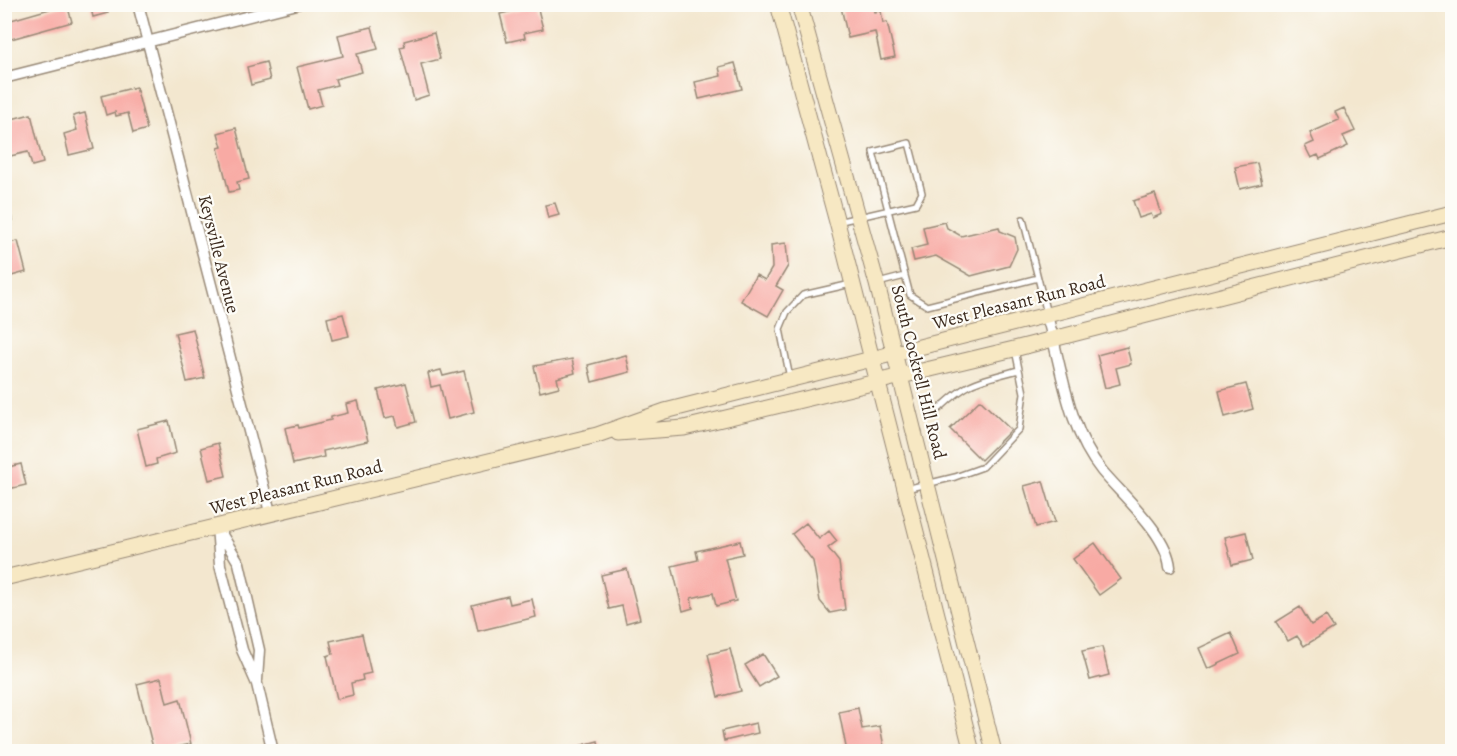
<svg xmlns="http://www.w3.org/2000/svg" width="1457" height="756" font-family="Alegreya,serif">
  <rect width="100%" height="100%" fill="#fdfcf7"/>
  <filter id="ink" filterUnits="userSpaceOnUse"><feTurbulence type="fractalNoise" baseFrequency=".0167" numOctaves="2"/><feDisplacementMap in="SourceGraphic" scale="12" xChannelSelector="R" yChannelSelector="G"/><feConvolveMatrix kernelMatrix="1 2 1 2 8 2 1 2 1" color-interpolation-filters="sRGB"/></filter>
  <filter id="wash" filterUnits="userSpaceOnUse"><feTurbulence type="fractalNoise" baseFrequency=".008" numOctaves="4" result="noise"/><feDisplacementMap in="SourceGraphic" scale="24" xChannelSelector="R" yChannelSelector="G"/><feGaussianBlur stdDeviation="1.35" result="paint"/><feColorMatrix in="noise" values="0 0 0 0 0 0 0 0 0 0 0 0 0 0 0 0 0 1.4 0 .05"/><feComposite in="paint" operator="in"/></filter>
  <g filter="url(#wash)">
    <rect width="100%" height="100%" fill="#f3e7cf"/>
    <g id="blocks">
      <path fill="#f8aaa4" d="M67,4l5,18 -68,19v-19z
        M90,4h15l3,9 -15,4z
        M853,4h20l2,8 6,-1 2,12 4,-1 8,35 -14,3 -6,-28 -27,6 -7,-31z
        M537,5l6,24 -19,4 1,5 -18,4 -7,-28z
        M372,27l6,22 -21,5 5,18 -27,7 2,6 -19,5 4,15 -14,4 -11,-42 46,-11 -5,-21z
        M434,33l6,26 -19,5 8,31 -15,5 -14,-53 5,-1 -1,-5z
        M266,62l4,18 -19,5 -4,-18z
        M735,63l7,26 -43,10 -4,-17 26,-6 -2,-9z
        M136,87l11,42 -14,4 -5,-20 -12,3 -1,-4 -9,3 -5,-19z
        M1344,108l11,23 -12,5 5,10 -28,13 -2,-4 -7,3 -6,-12 9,-4 -4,-9 29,-13 -4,-8z
        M85,113l9,36 -25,6 -5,-21 13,-4 -4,-14z
        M31,114l12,49 -11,3 -4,-14 -18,4 -6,-23v-12z
        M236,128l13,51 -12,3 2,8 -10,2 -11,-44 4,-1 -4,-14z
        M1257,163l5,21 -22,5 -5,-22z
        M1155,194l7,20 -9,4 -2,-4 -12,4 -6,-17z
        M555,203l4,12 -11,3 -3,-13z
        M945,222l2,6 14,8 38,-9 1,4 15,6 2,12 -8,17 -38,10 -35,-20 -22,5 -3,-12 16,-4 -4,-18z
        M18,241l8,31 -18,5 -4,-33z
        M786,243l2,23 -12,20 7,4 -15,26 -27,-15 15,-26 9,5 7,-12 -1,-23z
        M343,314l6,22 -17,4 -5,-22z
        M193,329l12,49 -18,4 -12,-49z
        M1127,347l4,17 -15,4 4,16 -15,4 -8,-33z
        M626,355l4,17 -38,10 -4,-17z
        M572,359l3,14 -18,5 2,9 -19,5 -6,-26z
        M441,370l2,6 21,-5 10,41 -26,7 -8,-34 -9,2 -3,-14z
        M406,383l10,39 -18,5 -3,-11 -10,2 -7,-28z
        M1246,384l7,25 -28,8 -6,-26z
        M980,400l31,30 -30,30 -31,-31z
        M358,401l10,40 -45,10 1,6 -31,7 -8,-36 13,-3 1,3 32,-8v-3l17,-4 -2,-9z
        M169,421l7,32 -20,6 1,5 -11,3 -9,-38z
        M218,443l8,33 -17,4 -8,-32z
        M21,464l5,21 -22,5v-22z
        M1043,481l12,41 -19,5 -12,-41z
        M806,523l13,16 10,-8 8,10 -9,7 11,14 6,48 -15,3 -10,-12 -7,-40 -21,-27z
        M1246,532l7,28 -21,5 -7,-28z
        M740,541l3,13 -18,4 11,43 -20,5 -3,-13 -22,5 2,10 -10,3 -11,-45 26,-6 -2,-9z
        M1095,543l26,36 -22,16 -26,-36z
        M627,569l13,50 -14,4 -4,-17 -13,3 -8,-34z
        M508,596l2,8 22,-5 4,18 -58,14 -6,-26z
        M1300,607l11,18 15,-9 8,12 -30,18 -7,-10 -9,5 -12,-19z
        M1231,633l9,21 -32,15 -9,-21z
        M362,634l9,39 -9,2 1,5 -12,3 2,12 -16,4 -10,-43 6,-2 -3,-13z
        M1102,647l7,28 -19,5 -8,-29z
        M730,649l11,42 -23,6 -10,-43z
        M763,654l14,22 -18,11 -14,-22z
        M161,678l6,25 13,-4 11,45 -37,8 -17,-68z
        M858,708l4,21 18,-3 5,26h-38l-8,-40z
        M756,723l2,10 -34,8 -2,-10z
        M598,741l2,11h-29v-4z"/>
    </g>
  </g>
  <g filter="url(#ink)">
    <use href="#blocks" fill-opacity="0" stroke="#978876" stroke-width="1.5"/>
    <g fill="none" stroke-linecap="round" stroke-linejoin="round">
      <g stroke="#978876" stroke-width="8">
        <path id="service" d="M4,188l5,35
          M1023,219l15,59
          M837,222l79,-18 6,-11 -13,-50 -36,9 37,143 17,11 111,-28 9,36
          M878,283l27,-7
          M790,378l-10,-49 7,-17 16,-17 48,-11
          M934,414c33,-33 42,-33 85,-44
          M906,489l49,-12 28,-10 36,-38 5,-36 -9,-43"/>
      </g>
      <g stroke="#978876" stroke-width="13">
        <path id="minor" d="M138,4l132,508
          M4,78l293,-74
          M1047,316c15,51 20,112 55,155 21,25 65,63 68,96
          M217,526l3,39 22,85 15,34 16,68
          M219,530l20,33 20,87 -2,30"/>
      </g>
      <g stroke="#978876" stroke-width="17">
        <path id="secondary" d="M778,4l59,218 135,530
          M799,4l78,280 117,468
          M618,433l66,-5 330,-79 438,-112
          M4,578l593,-143 68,-24 787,-198"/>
      </g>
      <use href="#service" stroke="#fff" stroke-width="5"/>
      <use href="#minor" stroke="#fff" stroke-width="10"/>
      <use href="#secondary" stroke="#f7e8c3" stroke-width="15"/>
    </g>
  </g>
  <g text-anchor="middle" stroke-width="4.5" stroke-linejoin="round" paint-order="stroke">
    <g font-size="18" fill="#3b2a1e" stroke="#fdfcf7">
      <text transform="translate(219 254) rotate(76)" y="6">Keysville Avenue</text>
      <text transform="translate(1019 302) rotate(-14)" y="6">West Pleasant Run Road</text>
      <text transform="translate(919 372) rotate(76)" y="6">South Cockrell Hill Road</text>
      <text transform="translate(296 487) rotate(-14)" y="6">West Pleasant Run Road</text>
    </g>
  </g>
  <rect width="1457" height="756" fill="none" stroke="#fdfcf7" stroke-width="24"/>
</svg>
